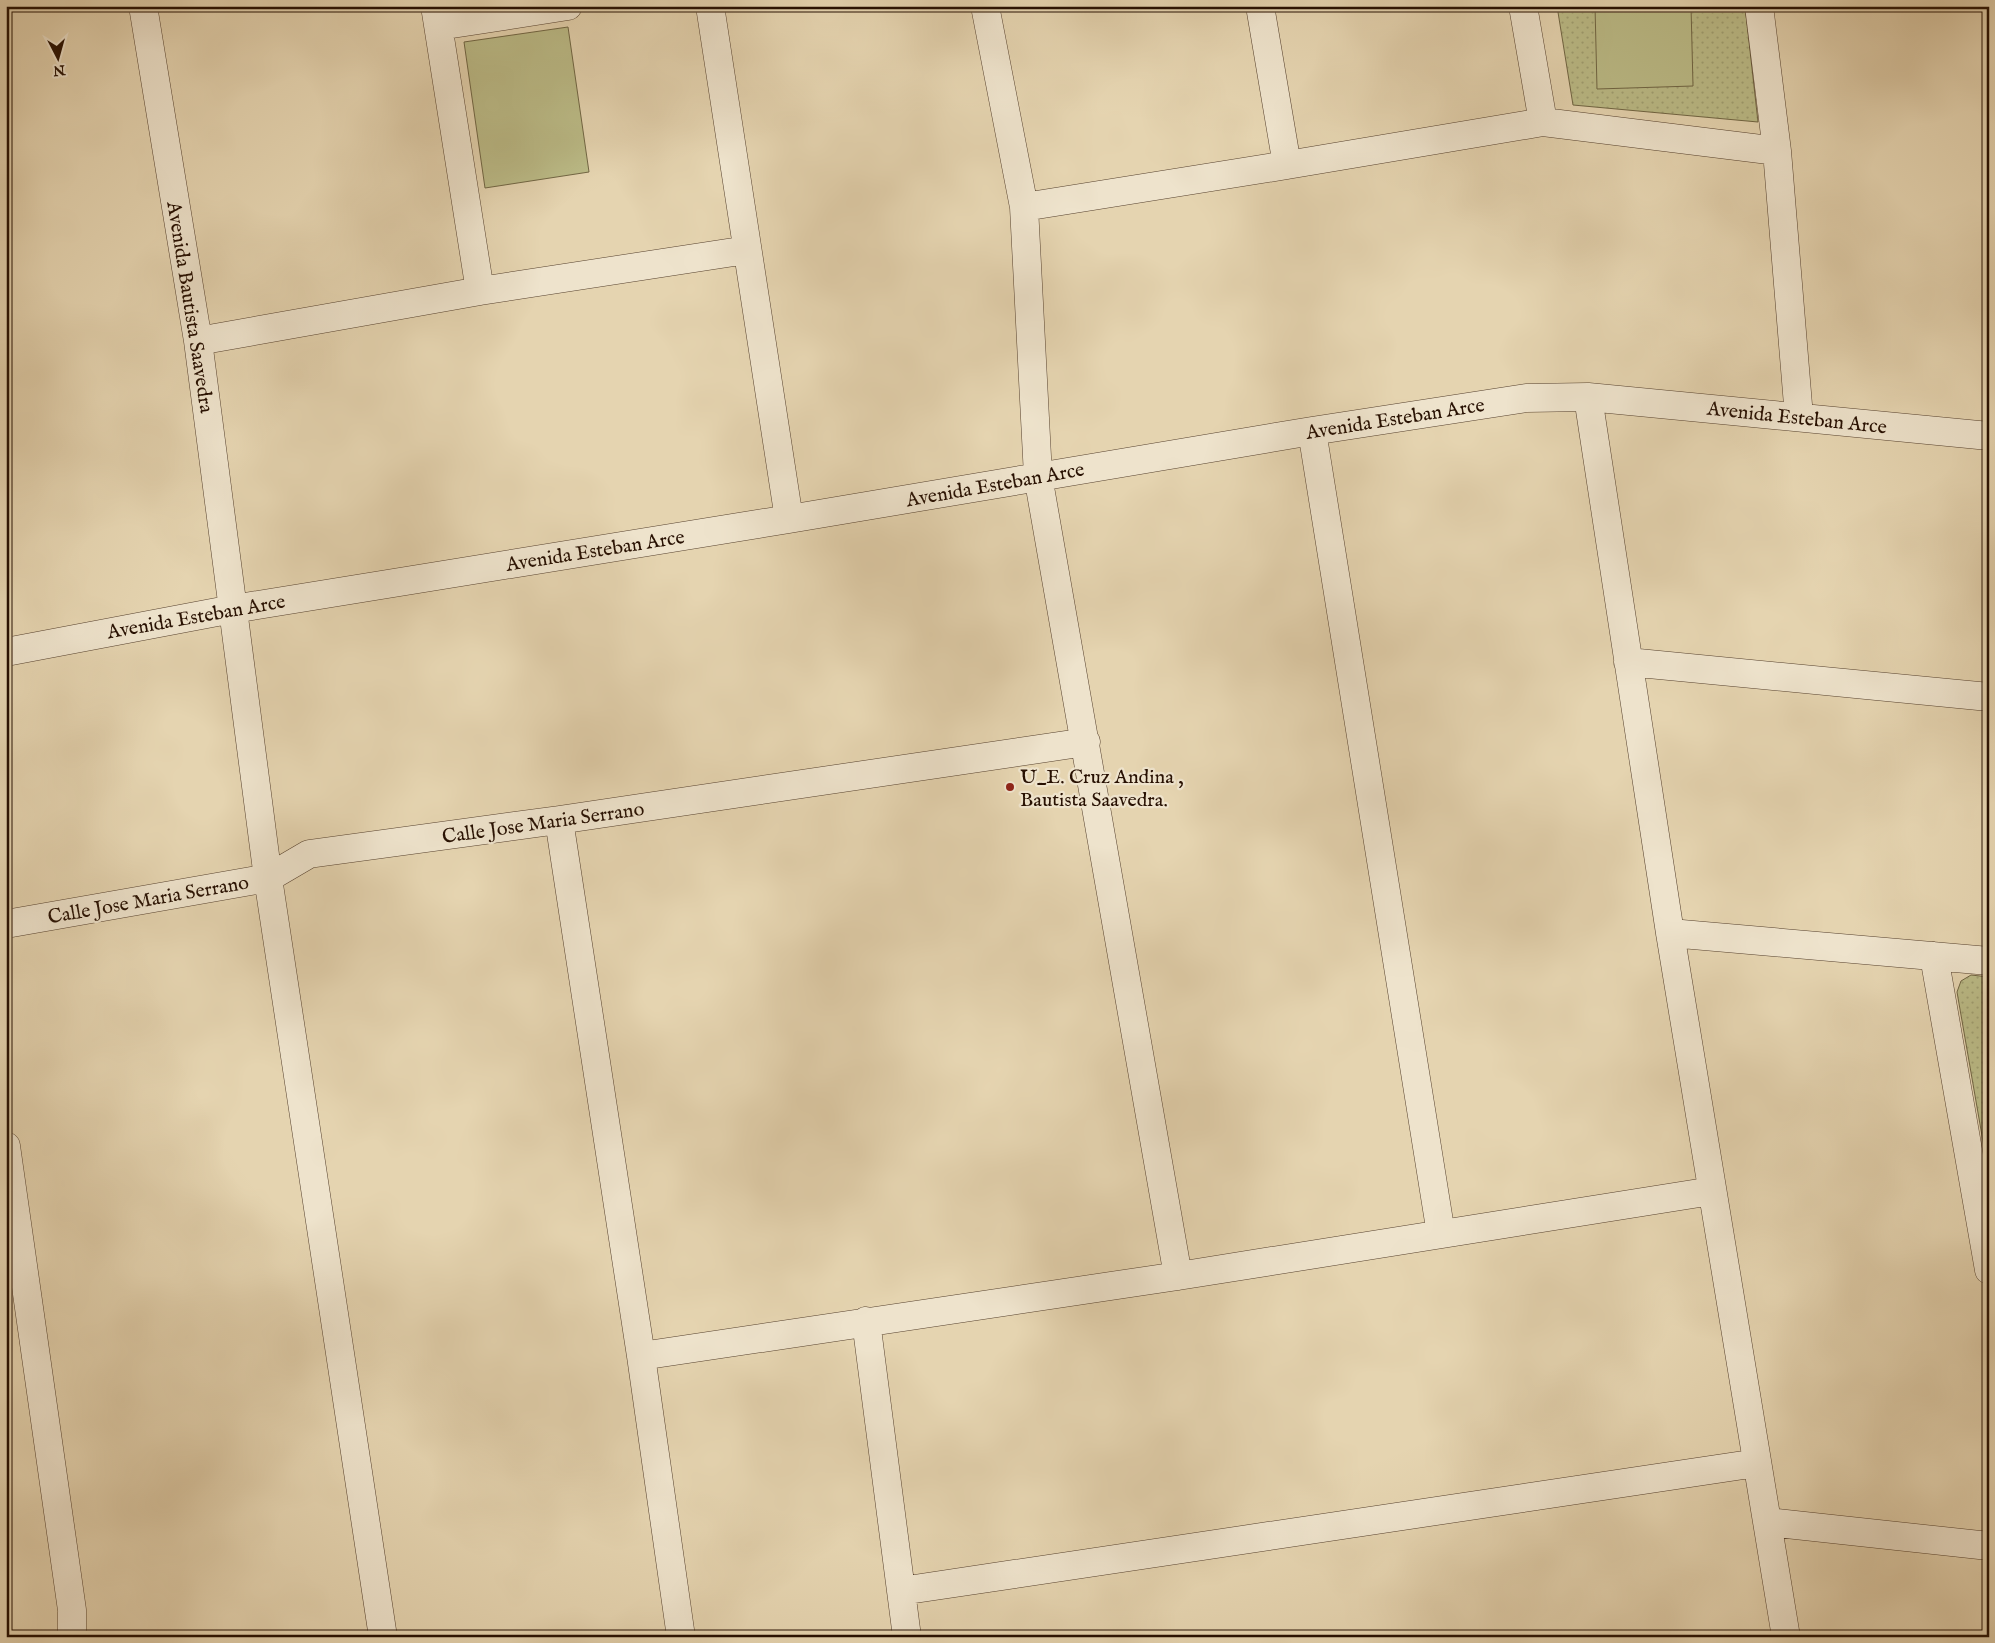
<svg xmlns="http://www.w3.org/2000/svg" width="1995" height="1643" font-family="'IM FELL English',serif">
  <defs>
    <pattern id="grass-dots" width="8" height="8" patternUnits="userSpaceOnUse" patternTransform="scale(1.25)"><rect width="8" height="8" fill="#bbbb87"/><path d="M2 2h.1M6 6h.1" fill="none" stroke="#a1a073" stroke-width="1.8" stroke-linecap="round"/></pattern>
  </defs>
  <rect width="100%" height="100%" fill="#e5d4b0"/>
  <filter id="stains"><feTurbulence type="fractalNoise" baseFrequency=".004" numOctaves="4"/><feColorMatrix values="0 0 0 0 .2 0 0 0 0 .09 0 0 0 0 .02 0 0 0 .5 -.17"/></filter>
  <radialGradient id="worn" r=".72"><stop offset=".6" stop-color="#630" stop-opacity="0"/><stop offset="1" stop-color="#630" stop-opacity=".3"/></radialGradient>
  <path fill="url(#grass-dots)" stroke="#716644" d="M1557,6h188l13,116 -185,-17z
    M1971,975l18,2v199l-32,-184 4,-11z"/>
  <path fill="#bbbb87" stroke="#716644" d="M1595,6h96l2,80 -96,3z
    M568,27l21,145 -104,16 -21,-146z"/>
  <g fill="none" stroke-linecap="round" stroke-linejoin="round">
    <g stroke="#56412e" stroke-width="29">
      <path id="street" d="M143,6l55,335 70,537 115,759
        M435,6l45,285
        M710,6l79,513
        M985,6l39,201 14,269 140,800
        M1260,6l27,159
        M1523,6l20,116
        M1759,6l18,145 22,266
        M439,26l129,-20
        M1024,207l263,-42 256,-43 234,29
        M198,341l282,-50 267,-41
        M1588,397l82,536 116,704
        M1312,431l129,803
        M6,652l227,-43 556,-90 523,-88 214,-33 62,-1 401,39
        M1628,662l361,35
        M559,820l82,536 40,281
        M6,924l262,-46 41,-24 250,-34 527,-78
        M1670,933l319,28
        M1934,956l55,314
        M6,1146l66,464v27
        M866,1321l41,316
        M641,1356l537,-80 534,-85
        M1768,1522l221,24
        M901,1591l856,-128"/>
    </g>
    <use href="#street" stroke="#eee3cc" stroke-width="28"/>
  </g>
  <circle fill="#8f2418" stroke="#eee3cc" stroke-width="2" cx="1010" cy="787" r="5"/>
  <g text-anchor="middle" stroke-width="4.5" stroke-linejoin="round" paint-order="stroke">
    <g font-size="20" fill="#271002" stroke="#eee3cc">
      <text transform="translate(191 307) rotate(81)" y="7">Avenida Bautista Saavedra</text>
      <text transform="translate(1797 417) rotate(6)" y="7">Avenida Esteban Arce</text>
      <text transform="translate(1395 418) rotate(-9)" y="7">Avenida Esteban Arce</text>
      <text transform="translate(995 484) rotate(-10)" y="7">Avenida Esteban Arce</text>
      <text transform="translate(595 550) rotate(-9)" y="7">Avenida Esteban Arce</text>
      <text transform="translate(196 616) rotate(-10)" y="7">Avenida Esteban Arce</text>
      <text transform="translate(543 822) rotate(-8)" y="7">Calle Jose Maria Serrano</text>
      <text transform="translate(148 899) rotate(-10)" y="7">Calle Jose Maria Serrano</text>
    </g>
    <g font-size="20" fill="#271002" stroke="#eee3cc" text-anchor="start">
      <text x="1020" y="783">U_E. Cruz Andina ,<tspan x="1020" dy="23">Bautista Saavedra.</tspan></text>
    </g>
  </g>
  <rect width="1995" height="1643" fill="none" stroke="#e5d4b0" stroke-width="25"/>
  <rect x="8" y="8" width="1980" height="1628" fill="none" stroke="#271002" stroke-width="2.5"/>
  <rect x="12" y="12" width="1970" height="1618" fill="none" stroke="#271002"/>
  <g transform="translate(58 58) rotate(174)" stroke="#eee3cc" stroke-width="4" paint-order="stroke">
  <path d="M0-4L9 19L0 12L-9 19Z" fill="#271002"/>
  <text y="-8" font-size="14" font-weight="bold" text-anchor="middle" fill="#271002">N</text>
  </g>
  <rect width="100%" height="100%" filter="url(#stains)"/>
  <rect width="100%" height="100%" fill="url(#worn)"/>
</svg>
